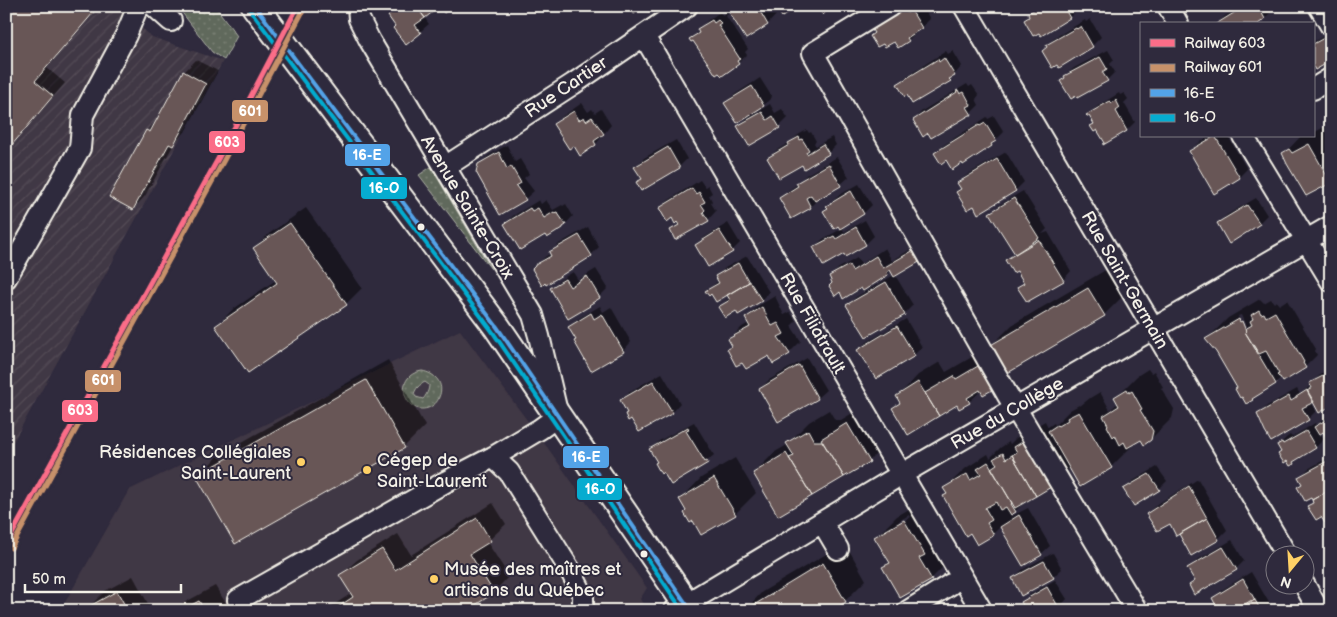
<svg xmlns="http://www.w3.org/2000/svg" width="1337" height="617" font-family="'Balsamiq Sans',sans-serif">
  <defs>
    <pattern id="industrial-furrows" width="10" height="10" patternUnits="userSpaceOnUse" patternTransform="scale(1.25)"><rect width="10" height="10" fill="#403744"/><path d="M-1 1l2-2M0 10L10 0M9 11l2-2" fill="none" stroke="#534b56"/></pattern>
    <pattern id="grass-dots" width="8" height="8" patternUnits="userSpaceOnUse" patternTransform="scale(1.25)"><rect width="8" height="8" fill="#61695c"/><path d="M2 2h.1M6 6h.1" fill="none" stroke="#787f73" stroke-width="1.8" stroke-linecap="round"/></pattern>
  </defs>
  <rect width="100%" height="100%" fill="#2f2a3d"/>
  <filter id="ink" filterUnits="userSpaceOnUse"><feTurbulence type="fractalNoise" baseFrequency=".02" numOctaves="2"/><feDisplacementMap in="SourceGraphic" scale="10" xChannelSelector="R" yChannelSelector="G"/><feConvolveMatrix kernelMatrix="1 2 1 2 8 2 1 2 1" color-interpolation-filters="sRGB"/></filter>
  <g filter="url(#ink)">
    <path fill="#403744" d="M460,330l90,121 97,137 -7,11 7,12h-587l69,-121z"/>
    <path fill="url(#industrial-furrows)" d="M6,6h111l35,31 71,24 -217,394z"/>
    <path fill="url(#grass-dots)" stroke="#aaada2" fill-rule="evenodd" d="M177,6h38l22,30 -13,24 -12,-8z
      M431,167l60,102 -72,-94z
      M422,371c13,2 23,13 17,26 -1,5 -6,9 -11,11 -24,8 -36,-33 -6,-37zM425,382l4,3c0,5 -3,11 -6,14l-7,-2 -2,-3c2,-6 5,-9 11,-12z"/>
    <path fill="#0007" fill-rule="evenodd" d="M6,6h93l-52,62 18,15 -59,69z
      M731,6h39l6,9 -8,9 -22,13z
      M895,6h27l8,13 -8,8 -6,4 1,1 -9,8h-14l-19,-8z
      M1036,6h40l2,3 -8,8 -40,-1 -1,-2z
      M1241,6h30l2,4 -8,8 -10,6h-38l8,-8z
      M720,12l3,4 4,-4 1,2 -2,2 22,33 -3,3 2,3 -9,8 -44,-24 -3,1 16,-19z
      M424,17l5,7 -22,19 -10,-17z
      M1090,19l11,18 -9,9 -33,20 -12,-21 9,-8 29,-17 1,2z
      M1331,32v27l-18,5v-22z
      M1108,50l6,10 -4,4 5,8 -8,8 -41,-3 -1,-1 9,-8z
      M946,51l2,3 5,-3 9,15 -12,14 -42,14 -9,-10 8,-8z
      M196,60l22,11 -33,61 -10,10 -30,54 -12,13 14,-78 12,-12 25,-47z
      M760,78l12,19 -8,8 -27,17 -11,-19 8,-8z
      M967,84l2,3 3,-2 7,10 -3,4 3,6 -8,8 -39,24 -3,-5 -15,-12 8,-9z
      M1119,93l1,2 4,-2 4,6 -4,4 11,19 -8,8 -21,12 -17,-28 9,-8z
      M582,103l6,9 4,-3 3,4 6,-4 10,16 -15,19 -15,10 -7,-10 -20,-19 9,-9z
      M770,104l5,9 7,-4 6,9 -9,9 -29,18 -11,-18 8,-9z
      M994,116l10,16 -13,13 -44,14 -11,-6 8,-8 43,-28 1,2z
      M1330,124l1,57 -24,13 -23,-40 17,-18h12v-3z
      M807,130l2,3 2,-1 5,9 -2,2 2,3 16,-9 4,8 -8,8 -26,10 -33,-5 8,-8 15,-9 6,-6z
      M1211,136h17l19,33 -8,8 -48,-25 8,-9z
      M676,140l11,19 -8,8 -41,15 4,-4 -6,-11 8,-9z
      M507,145l8,17 5,-3 9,15 -5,4 10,13 -9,8 -46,-34 9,-9z
      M1006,152l18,30 -8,8 -37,22 -20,-29 8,-8z
      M837,157l12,20 -9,8 -21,13 -9,9 -18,10 -12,-19 9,-8 9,-6 8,-9z
      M700,180l5,7 3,-2 4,8 -3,2 3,6 -1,2 5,8 -8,9 -36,11 7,-8 -19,-14 9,-9z
      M859,184l13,21 -8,8 -22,13 2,6 21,-12 9,16 -8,8 -21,8 -31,-5 9,-8 18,-10 -2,-4 -14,-14 3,-4v-1l8,-9z
      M1023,191l24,38 -5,5 6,-2 23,39 -8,9 -44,7 6,-6 -8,-12 -11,-8 9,-9 -24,-38 8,-9z
      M1256,198l11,17 -8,8h-40l8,-8z
      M539,200l2,4 5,-4 7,10 9,-5 1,1 3,-2 7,12 -10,11 -18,6 -40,-9 8,-8z
      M306,208l56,80 -16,16 -129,22 15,-16 44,-30 -22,-32 16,-15z
      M728,223l12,20 -8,8 -35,-6 8,-8z
      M588,227l11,20 -8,8 -58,14 12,-12 6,-4 8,-9z
      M922,242l-27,33 18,30 -9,9 -38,22 -18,-31 8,-8 38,-22 -3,-5 -3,4 -26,12 -29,-3 -3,-6 9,-9 18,-10 4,6 24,-16 7,13z
      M747,256l22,36 -8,8 -24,10 -17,-3 10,-10 -2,-4h-16l-5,-2 12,-11 -2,-3 8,-9z
      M1109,268l16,26 -21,21 -95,56 -18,18 -9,1 -13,12 -9,6 -3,-5 -48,30 -15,-25 7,-7 -3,-5 20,-21 22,-13 6,10 45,-26 21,-21z
      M596,269l12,19 -9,9 -6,3 -42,-12 9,-8 13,-8 5,8z
      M775,296l9,19 6,-3 6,9 -5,5 10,15 -12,12 -20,1 -27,7 -14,-12 5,-4 -3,-6 12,-12 7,-4 -3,-5 12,-12z
      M1260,299l4,4 7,-4 3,4 2,-2 3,4 8,-5 29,49 -1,2 2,4 -12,12 -23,10 -7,6 -37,4 -20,-35 -11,-13 21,-21zM1241,315l6,14 -2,2 -7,-15z
      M600,306l3,6 8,-5 20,35 -8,9 -46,-11 -8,-13 9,-8z
      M906,319l16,28 -8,8 -55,-5 8,-8z
      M807,358l19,32 -9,8 -57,-9 9,-9z
      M388,360l37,66 -21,21 -206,29 21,-21z
      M1331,364v41l-17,-5 -3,1 5,10 -8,8 -49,-5 8,-8 30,-17 3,5 1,-1 11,-8 -1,-1z
      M1148,369l3,4 3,-2 9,16 -2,1 13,21 -2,9 -21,21 -10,-1 -11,6 2,2 -21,21 -41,1 -14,15 -30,17 -16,17 18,-9 22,38 -9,8 -18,11 -22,-39 -8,8 -23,-2 -26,-35 4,-4 -3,-5 21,-20 22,-14 2,4 10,-10 9,-6 1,2 6,-6 29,-17 3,6 6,-4 1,2 15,-15 9,-5 1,1 10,-8 10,-6 10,18 9,-8 -3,-5 21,-21z
      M662,373l18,30 -8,9h-44l-7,-12 8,-8z
      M869,403l21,37 -21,21 -90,53 -25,-41 21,-21 14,-8 -1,-1 21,-21 20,-12 6,10h6z
      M1331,414v27l-7,-10 -4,2 4,6 -8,8 -17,10 -8,7 -12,-19 8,-8 3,-2 2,2 23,-14 1,3 7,-7z
      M694,422l20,33 -9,8 -47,-2 -7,-12 8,-8z
      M1331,456v63l-9,-4 -13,-9 5,-5 -3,-5 -13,-9 5,-4 -3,-5 8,-9z
      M735,458l21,35 -21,21 -48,-3 -6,-12 20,-21z
      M1157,467l10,14 -8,8h-34l8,-8z
      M1198,479l29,51 -9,9 -27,15 -12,-22 -9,-10 -23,-8 9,-9z
      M925,500l27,58 -21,21 -47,-12 6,-6 -14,-24 21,-21zM909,515l1,2 -11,7v-3z
      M493,503l13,21 -19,18 22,34 -15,16 -30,19h-137l5,-5 20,-13 -11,-18 16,-15 41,-26 13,21z
      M1232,540l12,21 -8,8 -46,16 6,-5 -7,-12 8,-8z
      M845,543l21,37 -21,21 -17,10h-84l18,-19z
      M1053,553l9,16 -9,8 -39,1 8,-8z
      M1251,572l23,39h-41l-20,-13 9,-8z
      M133,576l19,35h-61l-2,-4 16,-16z
      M1055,580l12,19 -11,12h-28l-5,-9 8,-8z
      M215,586l16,25h-62z
      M1068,604l3,6 5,-3 2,4h-22z"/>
    <path fill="#685656" stroke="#f4f1e8" d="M6,6h93l-64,75 18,15 -47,56z
      M395,6h21l9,12 -10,7 6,8 -15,12 -13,-17 2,-2 -7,-10 3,-3 -2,-2z
      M416,6h37l-9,7 -5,-6 -14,11z
      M629,6h16l-11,8z
      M731,6h26l11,19 -22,14 -19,-30z
      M775,6h24l-17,11z
      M816,6h16l-9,9z
      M898,6h7l2,5v2l4,-3 11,18 -15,10 2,3 -11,7 -4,-6 -9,5 -2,-3 -6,3 -7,-11 4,-3 -6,-9z
      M1041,6h22l7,12 -29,18 -2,-3 -6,3 -9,-16 5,-3 -1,-4z
      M1245,6h13l7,13 -7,5h-42z
      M712,20l2,3 4,-3 3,3 -3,2 22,34 -3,2 2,3 -17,12 -3,-3 -3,2 -23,-34 -2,1 -2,-3 10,-6 -2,-4z
      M1081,26l12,21 -34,21 -2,-3 -5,3 -10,-17 5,-4 -1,-2 30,-17 1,1z
      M1324,38l7,12v11l-16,9 -2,-4v-22z
      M1100,57l7,12 -5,3 6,9 -31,17 -1,-2 -5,3 -11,-18 5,-3 -1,-2z
      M944,58l11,18 -6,3 2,2 -39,23 -5,-9 -2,2 -8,-13 41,-25 1,3z
      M183,71l23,13 -33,62 -4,-2 -36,66 -24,-13 37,-67 4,2z
      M752,86l12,20 -27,17 -13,-20z
      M958,90l2,4 4,-2 7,13 -4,2 5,8h-2l-39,23 -3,-5 -5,4 -10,-17 44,-28 -1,-1z
      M1116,100l4,8 -4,3 11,20 -24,14v-1l2,-1 -8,-13 -3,2 -4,-6 4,-2 -5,-8h-2l-1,-1 24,-14 2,2z
      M574,111l5,9 5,-3 2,4 6,-4 12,17 -10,7 2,4 -16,11 -6,-10 -5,3 -16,-25z
      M762,112l5,8 6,-4 7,12 -31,18 -12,-20z
      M985,123l11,18 -5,3 1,2 -29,19 -1,-2 -10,7 -6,-10 -5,4 -7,-11 45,-28 1,1z
      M1215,136l25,42 -26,16 -25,-43z
      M799,137l1,3 2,-1 7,11 -3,2 1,2 16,-10 6,10 -25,15 -2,-4 -23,13 -12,-20 22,-13 -1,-2z
      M1309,144l22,39 -25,13 -19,-32 -5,-11 7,-4 3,4z
      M668,147l12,21 -39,23 -5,-9 6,-3 -8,-12z
      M499,152l8,17 4,-3 10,17 -5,3 10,14 -26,15 -24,-43 2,-8z
      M997,159l19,32 -38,23 -4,-8 -7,4 -11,-18 5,-3 -4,-6z
      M829,164l12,22 -26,15 -4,-6 -5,3 5,10 -20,11 -12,-21 19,-12 -2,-3z
      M692,188l4,6 3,-2 6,10 -4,2 4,6 -2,2 6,9 -34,19 -5,-10 9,-5 -2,-3 -2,2 -3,-6 -5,4 -8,-14z
      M851,191l13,23 -24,15 -2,-3 -4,3 -11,-18 5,-3 -2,-2z
      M1014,198l25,40 -24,16 -26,-41z
      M1247,205l13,19 -31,20 -12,-21z
      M530,208l2,3 6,-3 6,10 10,-6v1l3,-1 9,13 -3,2v1l-16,10 -2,-3 -25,15 -16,-26z
      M290,223l57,82 -99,68 -33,-47 62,-43 -24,-35z
      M856,227l10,18 -21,12 -1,-3 -21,12 -10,-19 21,-11 2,3z
      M719,230l14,22 -25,15 -13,-22z
      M579,235l13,21 -46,29 -1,-2 -3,3 -10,-17 3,-3v-1l16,-9 -2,-4z
      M1039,240l25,41 -37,21 -10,-15 7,-4 -7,-12 -4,2 -8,-13z
      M914,250l7,11 -27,16 -4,-7 -3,2 1,3 -25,16 -2,-3 -18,11 -3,-7 -5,4 -6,-10 3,-3 -3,-7 20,-11 3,6 24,-15 7,12z
      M738,263l11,19 -33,20 -5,-8 -2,2 -4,-5 14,-8 -4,-7z
      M587,276l13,22 -11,7 1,1 -22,13 -18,-31 15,-9 5,8z
      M749,282h1l12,19 -24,14 -2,-4 -11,7 -7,-11 12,-7 -3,-5z
      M886,282l19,33 -39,22 -20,-32z
      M1088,288l17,28 -99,58 -17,-28z
      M762,307l10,19 6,-3 6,11 -6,3 12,17 -17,10 -4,-8 -23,13 -4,-6 -6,3 -9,-17 5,-3 -4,-7 22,-12 -5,-9z
      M1259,310l2,4 3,-1 2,4 9,-5 29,50 -1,1 3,5 -23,14 -3,-5h-1l-2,-2 2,-1 -13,-23 -7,3 -14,-22 1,-1 -1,-2 7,-4 -2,-4 3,-2 -2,-4z
      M591,313l3,6 8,-5 22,38 -33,19 -17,-30 2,-1 -8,-13z
      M1239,319l1,3 2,-1 4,10 -1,1 31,52 -24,15 1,1 -7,4 -4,-7 -2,1 -5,-9 2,-1 -21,-36 -11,-13z
      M897,326l18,30 -39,23 -19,-29z
      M799,365l19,34 -40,23 -19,-33z
      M978,366l14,24 -9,5 -3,-5 -13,8 3,5 -11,6 -2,-4 -18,11 -14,-23 29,-17 2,3z
      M1331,372v34l-12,7 -12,-22 5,-3 -3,-5z
      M366,380l39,68 -170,96 -39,-68z
      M653,381l20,32 -34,19 -8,-13 -3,2 -3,-7 2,-1 -7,-13z
      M918,382l21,34 -31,19 -16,-27 8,-5 -4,-7z
      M1127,389l2,4 3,-2 10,18 -2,1 13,21 -2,9 -7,5 -3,-5 -14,8 -3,-6 -4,3 -5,-10 -2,2 -6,-11 1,-1 -5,-9 16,-10 -5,-9z
      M1307,390l7,12 -12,6 7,12 -38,22 -6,-10 -8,-18 32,-18 2,5 5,-3v-1z
      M1079,412l33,56 -32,19 -32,-56 9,-6 1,1 10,-6 -1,-2z
      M1331,417v25l-1,1 -7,-11 -4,3 -5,-8z
      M847,423l23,39 -26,15 -23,-38z
      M688,427l1,3 -3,1 19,31 2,-1 1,2 -37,22 -8,-13 -2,2 -6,-11 2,-1 -8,-13z
      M808,430l6,11h8l22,36 -32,19 -23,-38 5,-2 -8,-13z
      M1306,431l10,17 -23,14 1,2 -4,2 -3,-5 -3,2 -6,-9 3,-2 -4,-7 5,-3 1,2z
      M1024,441l32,43 -20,12 -24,-41 5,-3 -3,-5z
      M786,453l26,43 -34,20 -25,-43z
      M1003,453l3,6 6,-4 24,41 -21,12 -24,-40 6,-4 -4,-5z
      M1331,459v30l-19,11 -1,-2 -6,3 -8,-14 5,-3 -4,-7z
      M988,462l24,41 -1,1 5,8 -5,3 -5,-8 -6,3 -4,-8 -11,6 7,12 -5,3 7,12 -17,10 -7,-12 -4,3 -23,-40 4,-2 -4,-6 24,-14 3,6 11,-6 -4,-5z
      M1149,474l11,16 -26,16 -11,-17z
      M714,478l22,37 -35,20 -8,-14 -3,2 -6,-10 2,-2 -7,-12z
      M1189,486l18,32 -31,18 -6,-12 -13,7 -11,-17z
      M1331,489v31l-6,3 -4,-6 -5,3 -9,-14 6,-3 -1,-3z
      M1019,515l23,40 -19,11 -23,-39z
      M477,518l14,23 -21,13 24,39 -28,18h-134l21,-14 -14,-22 43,-26 13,21z
      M1207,518l12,22 -28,16 -12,-22z
      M904,520l21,35 -6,3 13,22 -32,18 -18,-31 8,-4 -16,-26z
      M1223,547l14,23 -43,25 -5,-10 6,-4 -8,-13z
      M1044,561l10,17 -33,18 -9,-18z
      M823,563l23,39 -15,9h-87z
      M1243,579l12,21 -21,11h-15l-7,-13z
      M1047,587l12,21 -4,3h-29l-5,-9z
      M117,591l11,20h-38l-2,-4z
      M1255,600l6,11h-27l16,-10z
      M199,601l6,10h-25z"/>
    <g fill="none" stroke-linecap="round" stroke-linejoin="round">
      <g stroke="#f4f1e8" stroke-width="24">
        <path id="minor" d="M154,6l17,15
          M890,6l-77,47 194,341 130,217
          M964,6l322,548
          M1168,6l10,18
          M1319,6l12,20
          M644,36l338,575
          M1313,89l18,-11
          M1243,136l88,145
          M445,167l128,-83 114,-78
          M6,278l74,-130 3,-33 43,-80 10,-24 4,-5
          M493,457l16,15 61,98 13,25v16
          M822,522l16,27
          M1304,584l15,27
          M242,611l-4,-11 209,-119 46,-24 47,-28 18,-13 -19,-80 -6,-21 -163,-274 -11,-22 -1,-13
          M674,611l228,-137 429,-248
          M908,611l43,-27"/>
      </g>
      <g stroke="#f4f1e8" stroke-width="30">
        <path id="major" d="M255,6l242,321 194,284"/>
      </g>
      <use href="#minor" stroke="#2f2a3d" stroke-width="20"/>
      <use href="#major" stroke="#2f2a3d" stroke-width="26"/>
      <g stroke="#2f2a3d" stroke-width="8">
        <path id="bus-1" d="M255,6l242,321 194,284"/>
      </g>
      <g stroke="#2f2a3d" stroke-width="8">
        <path id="bus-2" d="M250,10l242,321 191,280"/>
      </g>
      <use href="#bus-1" stroke="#53a3e8" stroke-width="4"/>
      <use href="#bus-2" stroke="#06acd0" stroke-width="4"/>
      <g stroke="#2f2a3d" stroke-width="9">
        <path id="rail-1" d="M6,545l213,-388 79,-151"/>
      </g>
      <g stroke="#2f2a3d" stroke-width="9">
        <path id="rail-2" d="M11,548l213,-388 80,-151"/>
      </g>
      <use href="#rail-1" stroke="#fb6d88" stroke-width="5"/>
      <use href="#rail-2" stroke="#c7916a" stroke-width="5"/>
    </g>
  </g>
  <g fill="#f4f1e8" stroke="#2f2a3d" stroke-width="2">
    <circle cx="421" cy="227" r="4.5"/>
    <circle cx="644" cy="554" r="4.5"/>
  </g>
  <g fill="#ffd166" stroke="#2f2a3d" stroke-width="2">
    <circle cx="301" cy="462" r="5"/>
    <circle cx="367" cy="470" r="5"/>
    <circle cx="434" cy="579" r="5"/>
  </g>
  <g text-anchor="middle" stroke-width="4" stroke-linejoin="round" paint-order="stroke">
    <g font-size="18" fill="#f4f1e8" stroke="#2f2a3d">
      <text transform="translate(566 87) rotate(-34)" y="6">Rue Cartier</text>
      <text transform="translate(468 207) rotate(59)" y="6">Avenue Sainte-Croix</text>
      <text transform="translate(1125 280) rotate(60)" y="6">Rue Saint-Germain</text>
      <text transform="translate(813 323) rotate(60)" y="6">Rue Filiatrault</text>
      <text transform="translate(1007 413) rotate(-30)" y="6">Rue du Collège</text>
    </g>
    <g font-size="18" fill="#f4f1e8" stroke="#2f2a3d" text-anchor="start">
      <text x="291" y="458" text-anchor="end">Résidences Collégiales<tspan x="291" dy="21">Saint-Laurent</tspan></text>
      <text x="377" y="466">Cégep de<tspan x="377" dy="21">Saint-Laurent</tspan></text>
      <text x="444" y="575">Musée des maîtres et<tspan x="444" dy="21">artisans du Québec</tspan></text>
    </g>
  </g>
  <g stroke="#2f2a3d" stroke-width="2">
    <rect x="231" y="99" width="38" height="24" rx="5" fill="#c7916a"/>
    <rect x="208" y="130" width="38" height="24" rx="5" fill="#fb6d88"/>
    <rect x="344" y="143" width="47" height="24" rx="5" fill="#53a3e8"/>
    <rect x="360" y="176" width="48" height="24" rx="5" fill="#06acd0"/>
    <rect x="84" y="369" width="38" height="24" rx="5" fill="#c7916a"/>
    <rect x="61" y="399" width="38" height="24" rx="5" fill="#fb6d88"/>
    <rect x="562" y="445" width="48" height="24" rx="5" fill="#53a3e8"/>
    <rect x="576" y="477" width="47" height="24" rx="5" fill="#06acd0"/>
  </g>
  <g font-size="14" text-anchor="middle" font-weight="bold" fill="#fff">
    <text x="250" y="116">601</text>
    <text x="227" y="147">603</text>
    <text x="367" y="160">16-E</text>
    <text x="384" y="193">16-O</text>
    <text x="103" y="385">601</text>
    <text x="80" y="415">603</text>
    <text x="586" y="462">16-E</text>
    <text x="600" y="494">16-O</text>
  </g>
  <rect width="1337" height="617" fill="none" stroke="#2f2a3d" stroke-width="25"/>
  <rect x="12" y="12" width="1312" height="592" fill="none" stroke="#f4f1e8" stroke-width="2" filter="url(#ink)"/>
  <rect x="1140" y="22" width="175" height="115" fill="#2f2a3d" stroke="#7e7a81"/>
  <rect x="1150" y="39" width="25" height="8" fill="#fb6d88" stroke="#7e7a81"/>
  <text x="1184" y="48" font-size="15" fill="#f4f1e8">Railway 603</text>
  <rect x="1150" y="64" width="25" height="8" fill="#c7916a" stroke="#7e7a81"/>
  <text x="1184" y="72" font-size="15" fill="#f4f1e8">Railway 601</text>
  <rect x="1150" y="89" width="25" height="8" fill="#53a3e8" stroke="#7e7a81"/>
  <text x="1184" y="98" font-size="15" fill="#f4f1e8">16-E</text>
  <rect x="1150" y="114" width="25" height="8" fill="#06acd0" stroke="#7e7a81"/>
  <text x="1184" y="122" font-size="15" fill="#f4f1e8">16-O</text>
  <g transform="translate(1290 570) rotate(198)"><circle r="24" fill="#2f2a3d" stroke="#7e7a81"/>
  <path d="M0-4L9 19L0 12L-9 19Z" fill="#ffd166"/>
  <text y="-8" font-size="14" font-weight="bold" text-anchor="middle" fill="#f4f1e8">N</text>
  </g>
  <path d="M25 584v8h156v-8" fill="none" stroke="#f4f1e8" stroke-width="2.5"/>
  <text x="32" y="584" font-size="15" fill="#f4f1e8" stroke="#2f2a3d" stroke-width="4" paint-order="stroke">50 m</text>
</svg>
